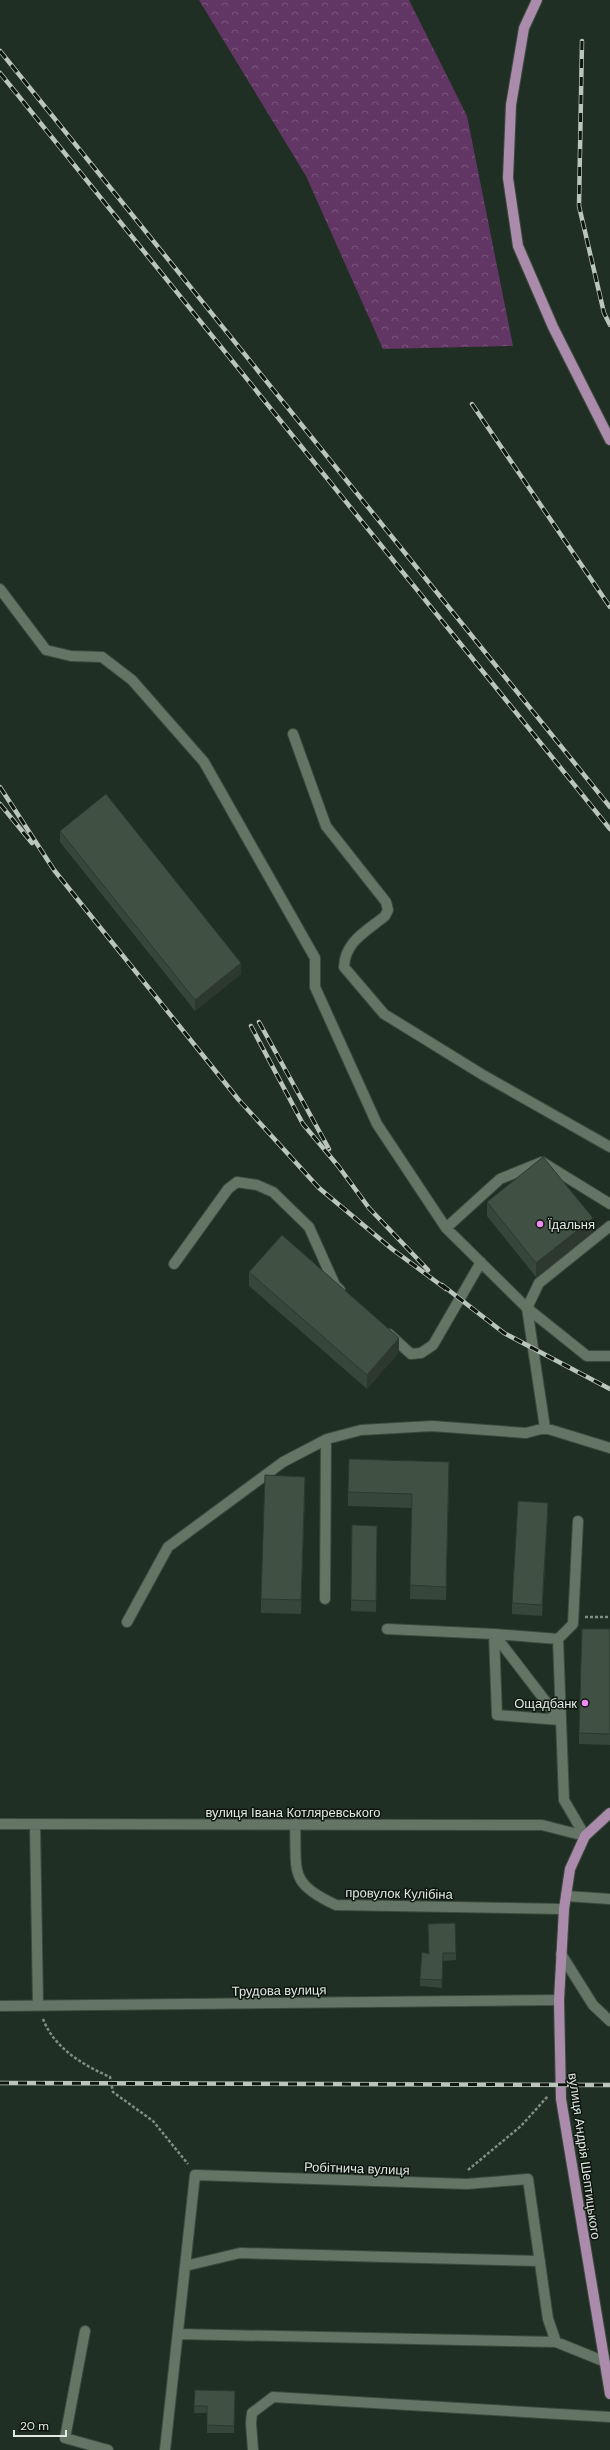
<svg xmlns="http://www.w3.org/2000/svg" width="610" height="2450" font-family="'DM Sans',sans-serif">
  <defs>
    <pattern id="forest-crowns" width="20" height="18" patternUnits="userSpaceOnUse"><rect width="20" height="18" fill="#623664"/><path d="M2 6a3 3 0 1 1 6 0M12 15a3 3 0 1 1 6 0" fill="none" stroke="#78537a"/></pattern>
  </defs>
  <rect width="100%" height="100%" fill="#202f23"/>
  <path fill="url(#forest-crowns)" d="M199,0h210l58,116 46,230 -130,3 -77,-173z"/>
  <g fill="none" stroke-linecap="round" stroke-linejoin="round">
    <g stroke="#3d4a3f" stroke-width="12">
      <path id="minor" d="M0,589l46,61 25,6 31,1 30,23 72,82 111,196v29l62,137 69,104 81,80 60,48h23
        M293,734l33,92 60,76 2,8 -3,6c-18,15 -40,25 -41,51l40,47 99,61 127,72
        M446,1228l54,-49 42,-17 68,42
        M174,1264l54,-75 9,-7 20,3 16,7 36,35 26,58 5,5
        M389,1334l22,20 10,-1 12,-8 48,-83
        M545,1428l-18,-120 12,-25 71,-57
        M578,1521l-5,103 -15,15 6,161 21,36
        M325,1599l1,-159
        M127,1622l41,-75 115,-85 44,-23 34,-9 71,-4 94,7 19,-5 65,20
        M387,1629l107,5 66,86
        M558,1639l-64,-5 3,81 63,5
        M0,1824l542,1 43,11
        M295,1824c2,48 -7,59 41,81l228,4
        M35,1825l3,180
        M566,1896l44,3
        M561,1954l32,51 17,16
        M0,2006l559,-6
        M185,2266l55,-13 300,8
        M85,2331l-20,107 43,12
        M178,2334l378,8 47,19
        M165,2450l30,-275 272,9 61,-5 20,140 8,23
        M253,2450l-2,-27 1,-10 21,-16 337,20"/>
    </g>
    <g stroke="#3d4a3f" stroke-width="12">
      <path id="major" d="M537,0l-13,28 -13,77 -3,73 10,68 35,81 57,113
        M610,1813l-25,23 -15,33 -6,40 -5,91 2,99 49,295"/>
    </g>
    <path stroke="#828e84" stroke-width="2.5" stroke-dasharray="3 2" stroke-linecap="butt" d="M585,1617h25
      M43,2019c11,29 40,46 67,58l3,15 40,29 35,43
      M468,2170l53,-44 27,-30"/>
    <use href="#minor" stroke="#647566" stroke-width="10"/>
    <use href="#major" stroke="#aa8bac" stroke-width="10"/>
    <g stroke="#bac5bc" stroke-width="4.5">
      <path id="rail" d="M582,41l-3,165 25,107 6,12
        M0,51l610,756
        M0,73l610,756
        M472,404l138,203
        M0,787l54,83 184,229 81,89 73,61 54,40
        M0,804l32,39
        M259,1022l70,127
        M251,1026l52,98 36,43 30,41 59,62
        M442,1285l62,48 106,56
        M0,2083l610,2"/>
    </g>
    <use href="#rail" stroke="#0f1510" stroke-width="3" stroke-dasharray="9" stroke-linecap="butt"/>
  </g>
  <path fill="#37463a" d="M60,831l181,143 -46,37 -135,-169z
    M487,1202l106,30 -57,45 -49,-61z
    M249,1272l150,80 -32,37 -118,-103z
    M449,1476l-3,124 -36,-1 2,-91 -64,-2v-14z
    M305,1491l-4,123 -40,-1v-14z
    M548,1514l-6,102 -30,-2v-11z
    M352,1525l25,1 -1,86 -25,-1z
    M610,1629v116l-31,-1v-11z
    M456,1953v7l-13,1 -1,27 -22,-2v-7l9,-25z
    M195,2390l40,1 -1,42h-27v-20h-13z"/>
  <path fill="#2d392f" d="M241,963v11l-46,37v-11z
    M593,1218v14l-57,45v-14z
    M399,1338v14l-32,37v-14z
    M449,1462v14l-3,124v-13z
    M305,1477v14l-4,123v-14z
    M548,1503v11l-6,102v-11z"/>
  <path fill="#405143" stroke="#2d392f" d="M106,794l135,169 -46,37 -135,-169z
    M543,1157l50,61 -57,45 -49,-61z
    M282,1235l117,103 -32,37 -118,-103z
    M349,1459l100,3 -3,125 -36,-2 2,-91 -64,-2z
    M265,1475l40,2 -4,123 -40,-1z
    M518,1501l30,2 -6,102 -30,-2z
    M352,1525l25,1 -1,75 -25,-1z
    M582,1629h28v105l-31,-1z
    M455,1923l1,30h-13l-1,27 -22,-1 2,-27 7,2 -1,-30z
    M195,2390l40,1 -1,35 -27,-1v-19h-13z"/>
  <g fill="#f08bf5" stroke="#0f1510" stroke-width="1.5">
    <circle cx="540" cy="1224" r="4"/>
    <circle cx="585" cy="1703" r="4"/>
  </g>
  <g text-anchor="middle" stroke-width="3" stroke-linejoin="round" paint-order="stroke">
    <g font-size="13" fill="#e0eae2" stroke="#0f1510" text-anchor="start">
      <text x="548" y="1229">Їдальня</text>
      <text x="577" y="1708" text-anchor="end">Ощадбанк</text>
    </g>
    <g font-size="13" fill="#e0eae2" stroke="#0f1510">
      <text x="293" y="1817">вулиця Івана Котляревського</text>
      <text transform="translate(399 1893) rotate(1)" y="5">провулок Кулібіна</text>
      <text transform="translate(279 1990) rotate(-1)" y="5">Трудова вулиця</text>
      <text transform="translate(585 2156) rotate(82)" y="5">вулиця Андрія Шептицького</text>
      <text transform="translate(357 2168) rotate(2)" y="5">Робітнича вулиця</text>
    </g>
  </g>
  <path d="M14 2430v6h52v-6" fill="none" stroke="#e0eae2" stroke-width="2"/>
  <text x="20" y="2430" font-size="12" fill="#e0eae2" stroke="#0f1510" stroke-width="3" paint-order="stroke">20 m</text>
</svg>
